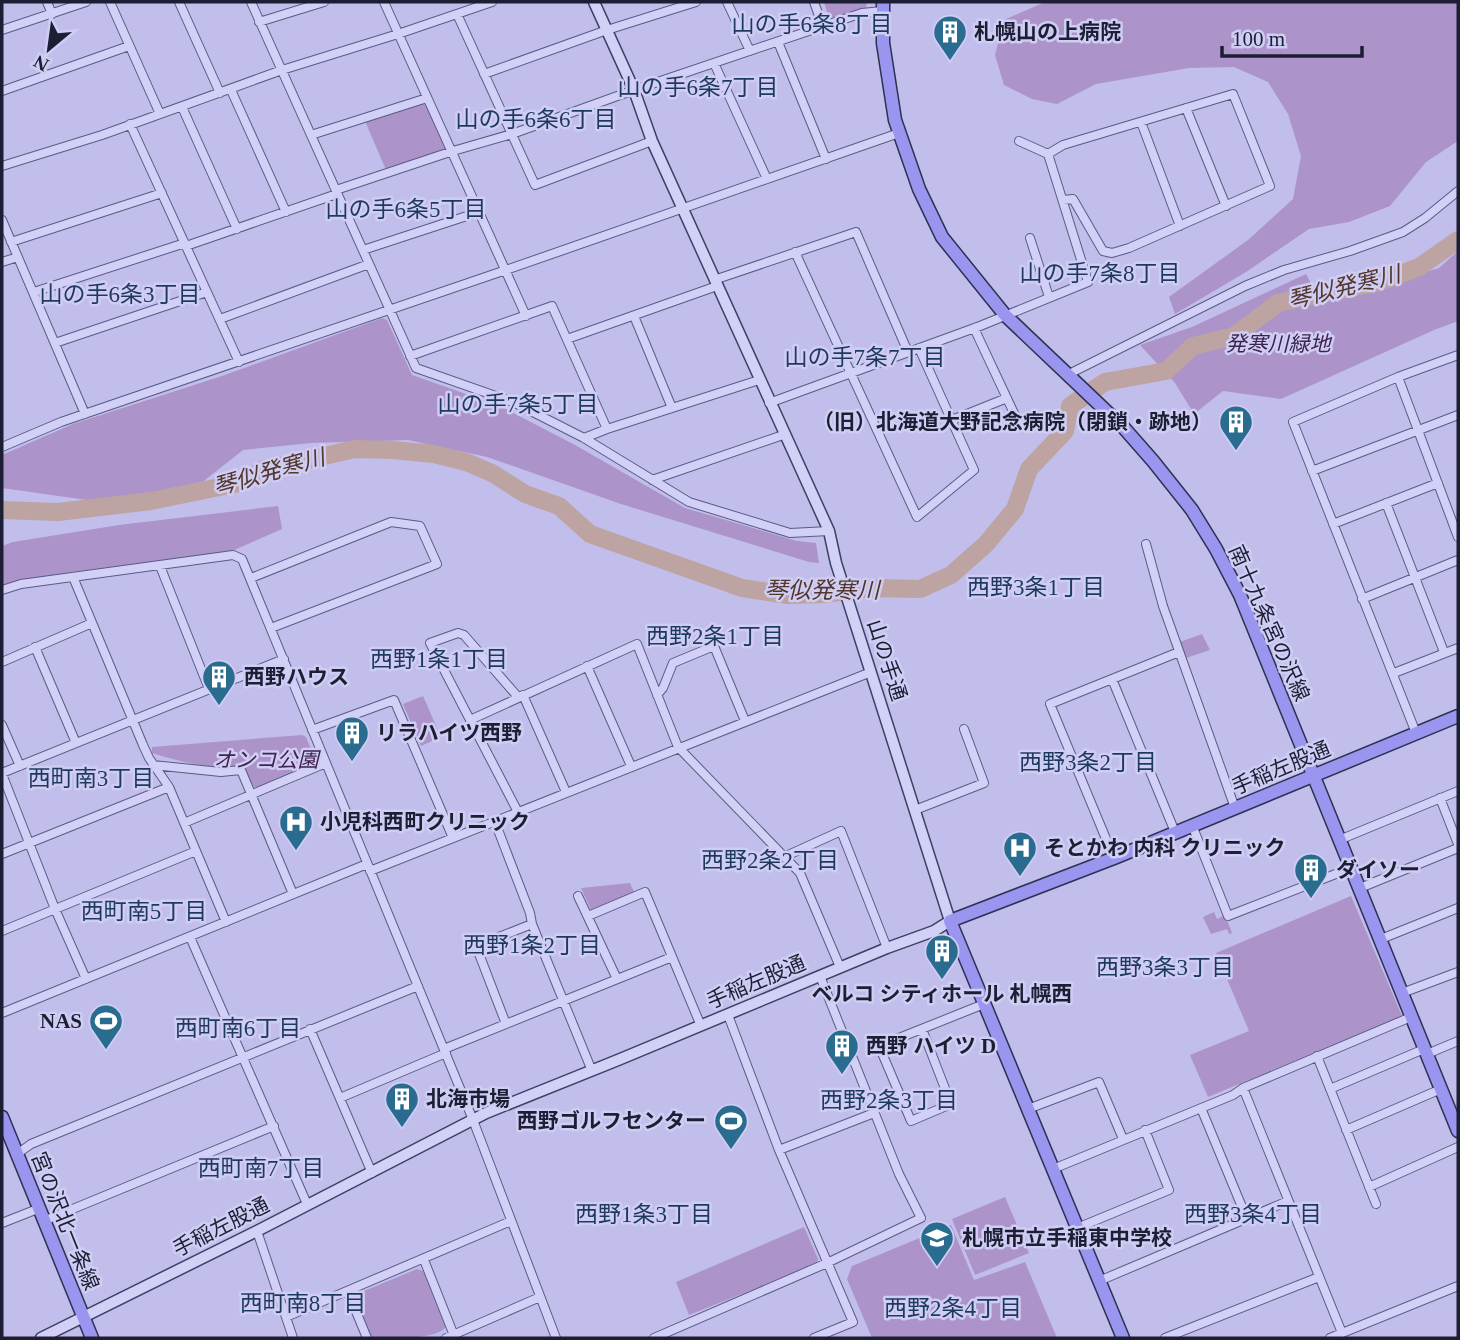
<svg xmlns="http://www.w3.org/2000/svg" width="1460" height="1340" font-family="'Times New Roman','Noto Sans JP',serif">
  <rect width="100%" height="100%" fill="#c1beec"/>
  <path fill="#ac93c9" d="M824,2h43l-1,6 -31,10 -7,-3z
    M1045,2h413v139l-32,21 -36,44 -41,16 -40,7 -63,43 -71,42 -6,-17 79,-57 45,-41 8,-43 -13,-42 -20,-32 -34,-15 -45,1 -93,16 -39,20 -25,-5 -28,-14 -9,-30 9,-35z
    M423,102l4,1 19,44 -1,3 -59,20 -21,-49z
    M1458,251v70l-24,9 -153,69 -58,-8 -29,23 -19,-31 -35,-38 52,-18 114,-53 7,13 21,14 105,-33z
    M382,318l5,2 25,55 88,31 75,39 110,63 112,33 19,2 3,20 -10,-1 -188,-58 -134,-47 -79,-17 -97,3 -68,7 -48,38 -101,13 -92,-13v-33l71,-31 149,-48z
    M278,506l4,23 -50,22 -160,21 -70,13v-39l11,-4 106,-17z
    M1202,634l8,16 -24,8 -6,-16z
    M423,696l18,41 -20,9 -18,-42z
    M302,735l4,2 10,25 -1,4 -57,22 -4,-1 -11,-21c-32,3 -60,-3 -91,-13v-6z
    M630,883l4,9 -43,18 -10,-22z
    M1351,896l51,120 -194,81 -18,-42 59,-24 -33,-78z
    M1214,912l3,7 8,-4 7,18 -3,1 -2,-5 -16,5 -8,-17z
    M1005,1197l24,56 -54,22 -23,-56z
    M951,1225l23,55 51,-18 32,76h-185l-25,-59 5,-13z
    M804,1227l14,32 -2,5 -127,51 -13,-33z
    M417,1269l6,2 23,56c-10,13 -55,11 -74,11l-17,-40 2,-4z"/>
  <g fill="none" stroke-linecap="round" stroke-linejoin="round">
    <path stroke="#bda3a1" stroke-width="18" d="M2,510l56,2 93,-11 88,-18 25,-14 43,-9 48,-11 37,1 42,4 32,8 26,11 33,21 34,12 31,28 152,54 46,7 36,-1 47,-6 49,1 31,-14 35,-31 29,-35 14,-40 36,-38 5,-25 35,-24 61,-11 27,-25 41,-10 44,-33 102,-21 39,-15 39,-27"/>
    <g stroke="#575c83" stroke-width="10">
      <path id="street" d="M47,2l5,12
        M110,2l50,112
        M179,2l41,91
        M251,2l165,366 97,34 71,36 105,64 101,31 39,-2
        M384,2l142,314
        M727,2l23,49
        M814,2l9,25
        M457,14l78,171 117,-44
        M259,22l65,-20
        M2,30l84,-28
        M778,42l48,117
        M714,63l53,116
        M484,74l123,-44 89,-28
        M231,90l55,122
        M2,91l127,-45
        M182,107l55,122
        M1186,108l40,98
        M1141,122l39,104
        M130,124l109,238
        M311,135l116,-37
        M1019,141l29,13 15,-9 170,-51 37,92 -141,62 -17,5 -9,-2 -30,-52 -10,1
        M2,166l100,-31 180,-65 116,-36 94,-32
        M336,190l117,-39 59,-17 122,-44 228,-77 20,-2
        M2,220l83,194
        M1030,238l19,59
        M11,242l151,-49
        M186,246l151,-52
        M363,250l116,-38
        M795,252l122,265 57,-47 -55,-122
        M2,262l16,-5
        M714,280l142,-48 52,120
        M34,292l151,-49
        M634,316l38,92
        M220,319l149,-55
        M974,328l45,96
        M567,339l150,-53
        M55,343l152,-51
        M1458,355l-60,22 60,160
        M410,356l142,-50 55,123
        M1067,375l178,-89 39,-16 66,-19 53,-19 22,-14 33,-27
        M1398,377l-105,45 123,311
        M769,403l211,-77 108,-44 -40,-128
        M952,420l55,-22
        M584,438l23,-9 152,-49
        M2,447l59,-25 445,-152 393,-137
        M1312,471l146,-56
        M652,480l131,-45
        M1386,503l58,149
        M1333,524l105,-41
        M1146,544l17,62 72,202
        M160,566l49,123
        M73,577l70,168 6,13 20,29 57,135
        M251,578l140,-56 29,4 17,38 -166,64
        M2,590l19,-6 212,-29 9,4 231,561 83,218
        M1362,599l96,-39
        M35,647l41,96
        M2,662l90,-39
        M587,666l44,100
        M1394,673l64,-25
        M1112,679l63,153
        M523,695l43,97
        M657,695l6,-7 10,-25 41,-17 31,75
        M470,720l167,-76 41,103 122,126 40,94
        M2,725l18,41
        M312,730l82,-30 59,138
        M153,765l68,7 20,-2 52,124
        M2,773l282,-114
        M2,774l53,135 31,70
        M1440,798l18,46
        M915,810l69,-27 -20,-54
        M518,812l-88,-169 28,-10 6,2 54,62
        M495,822l35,91 2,11 60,147
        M184,823l142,-60
        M1192,825l36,91 123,-48
        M1339,840l119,-49
        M2,854l167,-67
        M786,856l55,-25 46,117
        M1114,858l-64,-154 129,-52
        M370,871l501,-199
        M1360,888l98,-40
        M578,896l39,83
        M588,916l57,-24 56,134
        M2,931l194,-80
        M190,937l117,267
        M1381,939l77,-31
        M1402,993l56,-21
        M2,1013l365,-149
        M728,1015l51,135 74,172 -39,16
        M506,1024l-30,-78 56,-22
        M310,1029l62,144
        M922,1029l29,75 -40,17 -32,-75 105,-42
        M444,1049l228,-92
        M1427,1054l31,-13
        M1317,1056l59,148
        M1243,1088l99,245
        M1330,1089l94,-40
        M340,1098l106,-45
        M1201,1108l46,111
        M1028,1109l71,-27 24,57
        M1346,1130l95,-41
        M779,1150l95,-37
        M17,1154l14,-10 387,-158
        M1053,1169l180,-74 10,-7 168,-71
        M1369,1187l89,-40
        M46,1220l228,-94
        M2,1223l38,-15
        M1077,1228l92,-38 -24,-60
        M257,1231l36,107
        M424,1260l31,78
        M1099,1281l189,-80
        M348,1292l19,46
        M286,1317l225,-96
        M446,1338l94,-41
        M654,1338l173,-75 94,-45 -22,-44 -79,-198
        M1165,1338l154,-61
        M1330,1338l128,-52"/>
    </g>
    <g stroke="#3b4165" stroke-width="13">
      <path id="secondary" d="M41,1338l216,-107 229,-118 132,-53 269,-112 47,-17 16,-10 -114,-358 -7,-32 -177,-390 -18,-51 -40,-88"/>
    </g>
    <g stroke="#2c3251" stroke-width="15">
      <path id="primary" d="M883,2v41l12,77 24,69 23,48 63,78 119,113 29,33 39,49 24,39 24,46 218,536
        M2,1117l90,221
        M1123,1338l-173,-417 164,-63 344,-142"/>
    </g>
    <use href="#street" stroke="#d3d0f7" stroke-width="8"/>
    <use href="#secondary" stroke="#d3d0f7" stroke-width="10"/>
    <use href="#primary" stroke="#9a95ef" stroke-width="12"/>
  </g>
  <defs>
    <g id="building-pin" transform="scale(1.75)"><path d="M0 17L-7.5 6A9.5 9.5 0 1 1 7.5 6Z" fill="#2a6c90" stroke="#d0cdf4"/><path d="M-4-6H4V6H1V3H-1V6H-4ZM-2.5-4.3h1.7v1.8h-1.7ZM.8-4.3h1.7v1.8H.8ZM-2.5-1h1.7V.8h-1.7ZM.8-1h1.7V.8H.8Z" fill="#fff"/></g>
    <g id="hospital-pin" transform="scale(1.75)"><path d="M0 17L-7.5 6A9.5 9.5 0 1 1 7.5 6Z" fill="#2a6c90" stroke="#d0cdf4"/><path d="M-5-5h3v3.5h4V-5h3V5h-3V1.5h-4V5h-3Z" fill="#fff"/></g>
    <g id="stadium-pin" transform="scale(1.75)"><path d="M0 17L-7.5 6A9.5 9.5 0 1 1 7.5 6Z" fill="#2a6c90" stroke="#d0cdf4"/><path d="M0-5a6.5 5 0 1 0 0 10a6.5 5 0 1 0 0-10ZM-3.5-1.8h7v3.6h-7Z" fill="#fff"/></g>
    <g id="school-pin" transform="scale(1.75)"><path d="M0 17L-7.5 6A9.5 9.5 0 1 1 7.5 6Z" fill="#2a6c90" stroke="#d0cdf4"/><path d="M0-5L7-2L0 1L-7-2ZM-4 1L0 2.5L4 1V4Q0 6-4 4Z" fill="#fff"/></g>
  </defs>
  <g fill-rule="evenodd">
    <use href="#building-pin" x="950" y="32"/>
    <use href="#building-pin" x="1236" y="422"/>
    <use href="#building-pin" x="219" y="677"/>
    <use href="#building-pin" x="352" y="733"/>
    <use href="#hospital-pin" x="296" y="822"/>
    <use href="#hospital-pin" x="1020" y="848"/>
    <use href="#building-pin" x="1311" y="870"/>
    <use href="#building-pin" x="942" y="951"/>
    <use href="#stadium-pin" x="106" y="1021"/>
    <use href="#building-pin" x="842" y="1046"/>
    <use href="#building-pin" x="402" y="1099"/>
    <use href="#stadium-pin" x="731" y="1121"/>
    <use href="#school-pin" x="937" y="1238"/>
  </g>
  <g text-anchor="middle" stroke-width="5" stroke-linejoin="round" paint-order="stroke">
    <g font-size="21" font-weight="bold" fill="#1c1f33" stroke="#d0cdf4" text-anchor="start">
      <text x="974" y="39">札幌山の上病院</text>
      <text x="1212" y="429" text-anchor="end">（旧）北海道大野記念病院（閉鎖・跡地）</text>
      <text x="244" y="684">西野ハウス</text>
      <text x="376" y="740">リラハイツ西野</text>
      <text x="320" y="829">小児科西町クリニック</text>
      <text x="1044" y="855">そとかわ 内科 クリニック</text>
      <text x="1336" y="877">ダイソー</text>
      <text x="942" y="1001" text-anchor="middle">ベルコ シティホール 札幌西</text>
      <text x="82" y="1028" text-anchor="end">NAS</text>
      <text x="866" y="1053">西野 ハイツ D</text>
      <text x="426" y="1106">北海市場</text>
      <text x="706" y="1128" text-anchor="end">西野ゴルフセンター</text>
      <text x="962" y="1245">札幌市立手稲東中学校</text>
    </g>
    <g font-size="21" font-style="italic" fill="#3e234f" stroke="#d0cdf4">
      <text x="1278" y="351">発寒川緑地</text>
      <text x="266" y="767">オンコ公園</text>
    </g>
    <g font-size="21" fill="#1c1f33" stroke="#d0cdf4">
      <text transform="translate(1269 623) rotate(66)" y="7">南十九条宮の沢線</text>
      <text transform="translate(887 660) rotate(72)" y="7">山の手通</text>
      <text transform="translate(1281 768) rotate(-23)" y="7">手稲左股通</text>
      <text transform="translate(756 982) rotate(-23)" y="7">手稲左股通</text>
      <text transform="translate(65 1221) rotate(68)" y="7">宮の沢北一条線</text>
      <text transform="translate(221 1227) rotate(-27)" y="7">手稲左股通</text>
    </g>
    <g font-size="23" fill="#1d395e" stroke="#d0cdf4">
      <text x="812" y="32">山の手6条8丁目</text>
      <text x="698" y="95">山の手6条7丁目</text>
      <text x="536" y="127">山の手6条6丁目</text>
      <text x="406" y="217">山の手6条5丁目</text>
      <text x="1100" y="281">山の手7条8丁目</text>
      <text x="120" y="302">山の手6条3丁目</text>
      <text x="865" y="365">山の手7条7丁目</text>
      <text x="518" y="412">山の手7条5丁目</text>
      <text x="1036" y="595">西野3条1丁目</text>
      <text x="715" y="644">西野2条1丁目</text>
      <text x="439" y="667">西野1条1丁目</text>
      <text x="1088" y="770">西野3条2丁目</text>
      <text x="91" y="786">西町南3丁目</text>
      <text x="770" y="868">西野2条2丁目</text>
      <text x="144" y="919">西町南5丁目</text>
      <text x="532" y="953">西野1条2丁目</text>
      <text x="1165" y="975">西野3条3丁目</text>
      <text x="238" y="1036">西町南6丁目</text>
      <text x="889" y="1108">西野2条3丁目</text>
      <text x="261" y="1176">西町南7丁目</text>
      <text x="644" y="1222">西野1条3丁目</text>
      <text x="1253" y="1222">西野3条4丁目</text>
      <text x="303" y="1311">西町南8丁目</text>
      <text x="953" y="1316">西野2条4丁目</text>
    </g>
    <g font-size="23" font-style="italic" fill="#52372b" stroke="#d0cdf4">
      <text transform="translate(1344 287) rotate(-14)" y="8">琴似発寒川</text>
      <text transform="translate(269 472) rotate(-16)" y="8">琴似発寒川</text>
      <text x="822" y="598">琴似発寒川</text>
    </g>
  </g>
  <rect width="1460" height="1340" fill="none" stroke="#1c1f33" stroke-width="7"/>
  <g transform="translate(49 49) rotate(209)" stroke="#d0cdf4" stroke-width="5" paint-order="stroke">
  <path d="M0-5L12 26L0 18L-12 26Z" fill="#1c1f33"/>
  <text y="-10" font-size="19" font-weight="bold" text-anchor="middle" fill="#1c1f33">N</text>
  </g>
  <path d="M1222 46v10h140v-10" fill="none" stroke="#1c1f33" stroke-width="3.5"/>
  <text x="1232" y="46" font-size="21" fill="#1c1f33" stroke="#d0cdf4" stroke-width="5" paint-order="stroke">100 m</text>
</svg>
